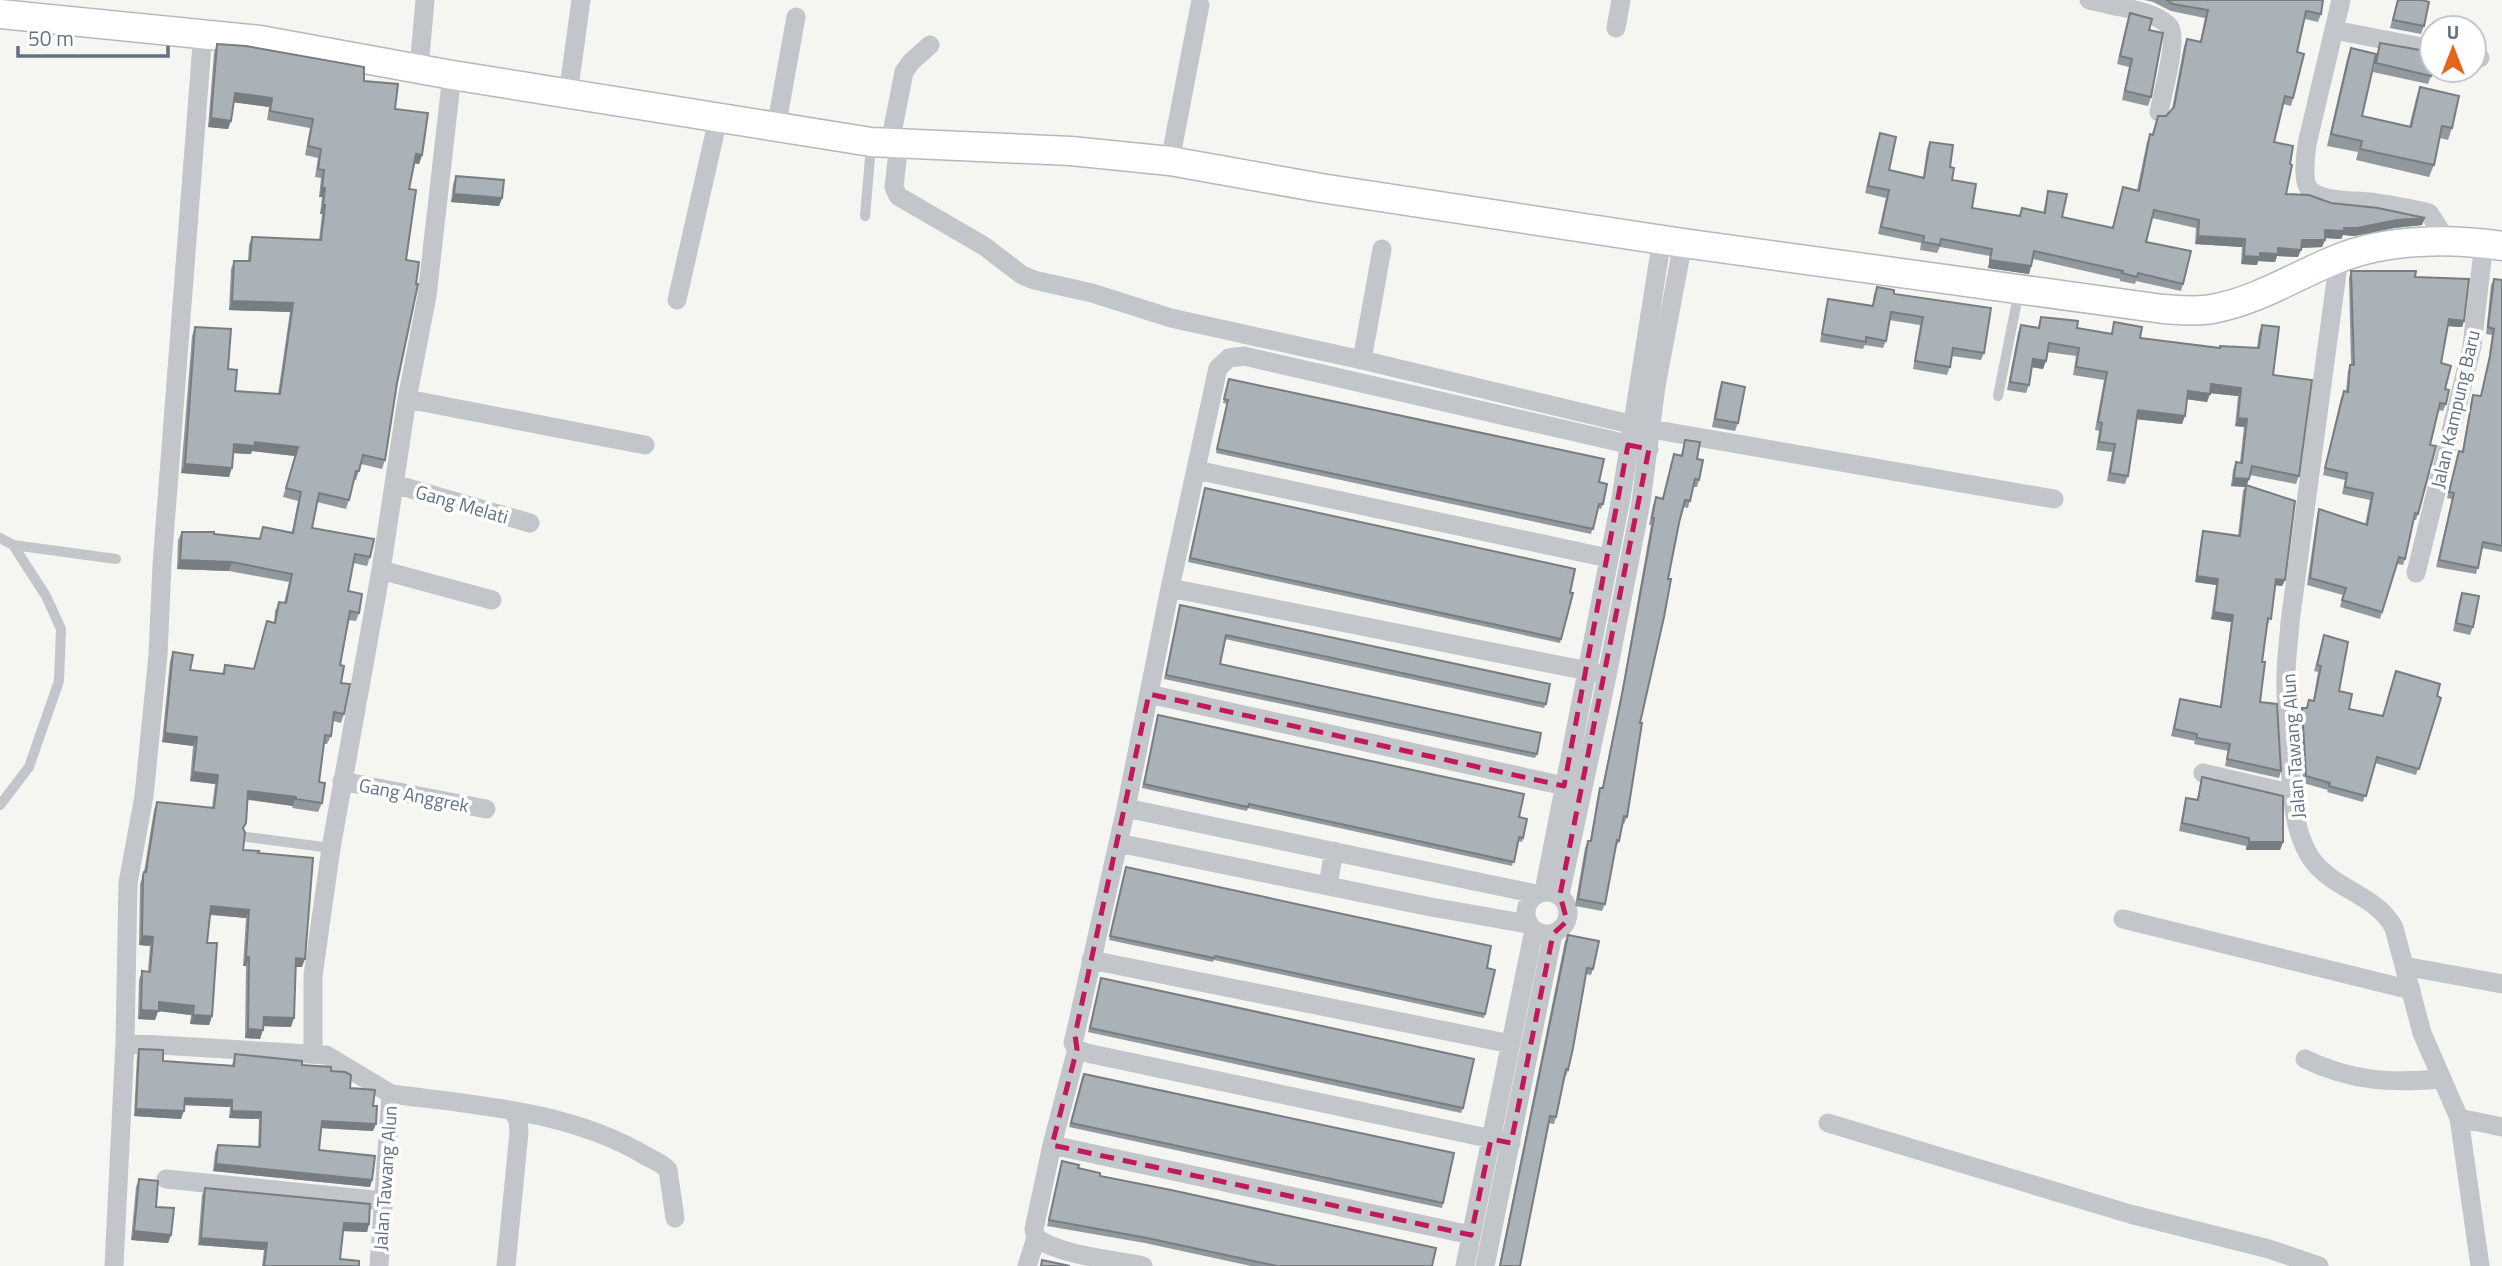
<svg xmlns="http://www.w3.org/2000/svg" width="2502" height="1266" font-family="'Titillium Web',sans-serif">
  <rect width="100%" height="100%" fill="#f5f5f1"/>
  <g fill="none" stroke-linecap="round" stroke-linejoin="round">
    <g stroke="#b4b9be" stroke-width="31">
      <path id="secondary" d="M0,14l260,26 192,35 419,67 200,9 99,10 151,27 362,55 480,66c16,1 34,3 49,0 45,-8 83,-33 125,-50 49,-20 113,-21 165,-13"/>
    </g>
    <path stroke="#c2c5c9" stroke-width="10" d="M865,216l6,-70
      M1998,396l21,-105
      M0,538l13,7 103,14
      M0,805l29,-38 30,-86 2,-52 -15,-33 -33,-51
      M247,837l84,11"/>
    <path stroke="#c2c5c9" stroke-width="19" d="M2089,0l18,4 1,-4
      M2341,0l-34,144c-1,11 -6,39 4,47 13,11 42,9 59,11 20,3 39,6 59,11l18,28
      M2107,4c19,5 48,7 62,22 10,11 -7,69 -10,86
      M1616,28l5,-28
      M2334,30l98,19
      M2474,57l6,1
      M419,69l6,-69
      M568,95l13,-95
      M776,128l20,-111
      M890,143l14,-71 7,-10 19,-17
      M899,143l-5,44 4,9 86,50 38,29 12,5 58,13 79,25 191,42 289,69 403,70
      M1170,161l30,-156
      M2339,258l-49,364c-1,18 -4,36 -4,54 -1,20 2,40 3,59 2,38 0,94 24,126 22,29 64,34 81,67l28,105 37,85 21,148
      M677,300l41,-181
      M1362,360l20,-111
      M407,399l238,46
      M1196,470l412,88
      M394,484l136,39
      M381,570l111,30
      M2416,573l56,-227 12,-103
      M1170,588l428,85
      M1149,694l415,92
      M2203,773l90,21
      M342,781l144,28
      M1126,808l410,86
      M1118,843l313,64 97,17
      M1328,885l6,-34
      M1544,891l77,-393 41,-259
      M1526 913a21 21 0 1 1 42 0a21 21 0 1 1-42 0Z
      M1560,895l47,-219 34,-174 15,-116 27,-143
      M2123,919l288,71
      M1091,960l420,84
      M2404,966l98,18
      M125,1043l201,12 65,39 -12,172
      M1077,1049l10,4 424,90
      M313,1053v-77l18,-128 50,-278 26,-171 20,-103 25,-221
      M2305,1059c48,23 86,24 137,20
      M391,1094c85,11 180,17 255,62 7,4 16,7 22,14l7,48
      M2459,1118l43,9
      M1828,1123l302,91 139,35 50,17
      M1052,1145l-18,84 2,9c27,18 75,21 107,28
      M166,1179l218,22
      M1471,1235l-419,-90 25,-96 -4,-6 2,-8 51,-227 44,-220 48,-220 11,-10 15,-2 405,93
      M114,1266l11,-223 3,-160 16,-87 14,-141 4,-90 41,-533
      M506,1266l13,-134 -1,-12 -5,-8
      M1027,1266l9,-28
      M1465,1266l69,-336
      M1485,1266l68,-332"/>
    <use href="#secondary" stroke="#fff" stroke-width="28"/>
  </g>
  <path fill="#92999e" d="M2144,0h179l-2,14 -3,8 -13,-3 -8,33 -4,46 -2,8 -8,-2 -9,38 16,22 -4,30 45,9 91,22 -28,3 -40,8 -11,-1 -2,4 -16,-1 -3,9 -21,1 -3,9 -21,-1 -2,6 -17,-1 -1,4 -16,-1 1,-17 -47,-3 1,-16 -44,-10 -6,24 37,42 -2,7 -45,-10 -1,3 -15,-3v-2l-87,-20 -4,15 -41,-6 2,-12 -50,-9 -3,6 -17,-3 1,-7 -43,-9 8,-36 -21,-5 12,-52 3,-8 9,37 34,7 4,-28 3,-7 20,25 2,13 20,28 47,8 3,-8 21,5 3,-14 2,-8 14,26 50,11 11,-41 14,3 10,-48 3,-8h2l6,-18h8l6,-7 12,-63 3,-7 13,3 5,-24 -34,-7 -18,-9z
    M2397,0h25l2,26 -3,8 -31,-6z
    M2130,13l19,17 2,67 -3,9 -26,-6 7,-33 -12,-3 10,-43z
    M2380,43l51,33 -3,8 -55,-12z
    M217,44l147,37 31,28 27,46 -3,9 -5,-1 -5,26 -3,71 -9,123 -12,77 -3,9 -21,-5 -5,16h-2l-5,20 -3,9 -29,-7 -5,26 58,29 -3,9 -14,-3 -5,28 11,22 -3,8 -8,-1 -8,45 4,49 -3,9 -8,-2 -2,15 -4,8h-3l-5,38 3,21 -4,9 -26,-4 1,-2 -45,-6 -2,23 -3,6v21l15,3 44,114h-7l-4,60 -28,-1 -3,13 -15,-1 1,-72h-3l3,-48 -36,-3 -3,28 5,73 -3,9 -19,-1 1,-9 -33,-4 -3,9 -17,-1 1,-39 3,-9h6l2,-25 -11,-1 1,-61 4,-12 10,-62 3,-8 55,6 3,-24 -25,-3 3,-35 -31,-4 8,-81 3,-9 17,18 32,4 3,-9 29,4 13,-48 7,2 1,-12 4,-9 5,1 5,-21 -60,-11 -52,-2 1,-29 4,-8 77,7 4,-12 29,5 6,-31 -15,-4 12,-41 -43,-5 -1,3 -17,-1 -5,24 -48,-4 11,-137 3,-9 33,42 7,22 43,3 12,-82 -61,-2 2,-41 3,-8h14l1,-16 3,-8 67,3 3,-26h-2l2,-17h-3l2,-19 -6,-1 3,-19 -13,-3 5,-27 -43,-8 2,-13 -35,-5 -6,27 -20,-2 6,-74z
    M2351,48l11,68 47,11 7,-28 4,-12 32,41 -4,12 -8,-2 -6,27 -5,12 -73,-17 2,-8 -31,-6 20,-87z
    M456,176l46,22 -3,8 -48,-4 2,-18z
    M2351,271l64,6 49,44 -2,6 -15,-1 -6,37 4,26 1,15 -3,7 -4,-1 -9,35 -12,69 -2,6h-2l-9,39 -2,6 -6,-1 -17,55 -40,-12 3,-12 -36,-10 10,-69 2,-7 46,16 5,-25 -28,-6 3,-14 -22,-5 18,-77 3,-7 2,1 2,-21 3,-6 -2,-87z
    M2494,279l8,1v272l-20,-4 -6,26 -40,-7 16,-68 -5,-1 10,-40 2,-7 3,1 9,-51 2,-6 8,1 7,-33 4,-28 -6,-1 5,-49z
    M1877,287l17,7 90,59 -3,7 -29,-4 -2,11 -3,8 -34,-6 7,-44 -31,-5 -3,21 -3,7 -18,-3 -2,4 -43,-7 6,-35 2,-8 44,7 2,-12z
    M2041,317l36,11 34,6 3,-12 26,16 79,10 38,-1 2,-14 3,-8 37,151 -3,8 -46,-9 -3,10 38,95 -3,6 -7,-1 -7,40h-1l-5,37 -2,40 21,69 -2,7 -54,-12 3,-15 -34,-7 1,-3 -24,-5 9,-37 40,7 11,-84 -20,-3 5,-34 -21,-3 6,-44 2,-7 35,5 5,-45 2,-4 -14,-1 2,-16 3,-8h4l4,-35 -9,-1 3,-30 -28,-3 -3,9 -20,-3 -5,25 -46,-5 -8,57 -3,8 -18,-3 5,-29 -16,-2 3,-19 -4,-1 9,-50 -31,-5 3,-19 -29,-4 -4,17 -11,-2 -3,18 -3,8 -19,-3 11,-57 3,-8 17,3z
    M1229,379l370,103 4,22 -2,5 -3,-1 -7,26 -375,-81 11,-49 -4,-1z
    M1722,382l16,41 -3,8 -23,-4 7,-37z
    M1685,440l12,19 2,21 -2,7h-4l-5,21 -5,-1 -4,16 -39,200 -13,94 -3,7 -2,-1 -3,18 -3,6 -11,57 -3,7 -27,-5 10,-58 3,-7h2l8,-46 2,-7h2l19,-92 30,-171h-2l4,-20 3,-8 6,2 12,-45 7,2z
    M1205,488l368,105 -13,50 -372,-81z
    M2462,593l11,34 -3,8 -17,-4 6,-30z
    M1180,605l366,99 -2,4 -319,-69 -5,25 317,90 -2,4 -371,-79z
    M2324,635l15,56 10,18 34,7 54,-20 4,2 -25,77 -41,-12 -12,39 -36,-10 1,-2 -25,-7 -3,-69 2,-6h4l3,-8 4,1 5,-29 -4,-1z
    M1158,715l361,102 4,21 -1,4 -4,-1 -6,25 -264,-58 -1,3 -105,-23z
    M2202,777l81,65 -3,8h-34v-4l-67,-15 5,-26 2,-7 11,1z
    M1126,867l361,101 -2,46 -1,4 -270,-58 -1,2 -104,-22z
    M1568,935l25,34 -2,6 -5,-1 -18,96 -2,6h-1l-9,41 -2,7 -6,-1 -28,143h-21l66,-325z
    M1101,978l362,130 -2,5 -373,-81z
    M139,1049l24,12 69,4 3,-11 67,11 29,6 19,17 23,18v25l-52,-3 -2,22 53,30 -2,7 -157,-16 2,-19 3,-7 40,2 1,-28 -30,-1 1,-11 -46,-2 -3,14 -47,-3 3,-60z
    M1082,1078l361,125 -1,5 -373,-81z
    M1062,1161l38,15 332,90h-181l-106,-23 -98,-17z
    M139,1179l32,56 -3,8 -37,-3 5,-53z
    M205,1188l164,36 -2,8 -24,-1 -3,28 19,7h-97l2,-16 -66,-5 4,-50z"/>
  <path fill="#777d81" d="M235,93l37,5 -3,9 -38,-5z
    M211,118l20,3 -3,8 -20,-2z
    M416,154l6,1 -3,9 -6,-1z
    M322,188h3l-3,9h-3z
    M454,194l48,4 -3,8 -48,-4z
    M323,205h2l-3,9h-2z
    M2425,218l-3,7 -28,3 -40,8 -11,-1 -2,4 -18,-1 2,-8 72,-10z
    M2198,236l47,3 -3,8 -47,-3z
    M2302,240h23l-3,7 -23,1z
    M2278,248l23,2 -3,7 -21,-1 -2,6 -17,-1 -1,4 -16,-1 3,-8z
    M1990,260l41,6 -2,8 -41,-6z
    M232,301l61,2 -3,9 -61,-2z
    M2449,319l15,2 -2,6 -16,-1z
    M2033,359l13,2 -3,8 -13,-2z
    M2211,384l30,4 -3,8 -30,-3z
    M2188,391l22,3 -3,8 -22,-3z
    M2138,410l47,6 -3,8 -47,-5z
    M2238,418l9,1 -3,8 -9,-1z
    M255,442l43,5 -3,9 -43,-5 -1,3 -20,-1 3,-9z
    M185,464l47,4 -3,9 -48,-4z
    M2234,478l15,1 -3,8v-2l-1,2 -14,-1z
    M180,560l52,2 -3,9 -52,-2z
    M2197,576l21,3 -2,6 -21,-3z
    M2276,579l9,1 -3,6 -8,-1z
    M2214,612l19,3 -2,7 -20,-3z
    M165,733l32,4 -4,9 -31,-4z
    M193,772l25,3 -3,9 -25,-3z
    M248,791l48,6 -3,9 -48,-7z
    M2249,842h34l-3,8h-34z
    M211,906l38,4 -3,8 -39,-4z
    M142,936l11,1 -3,9 -11,-1z
    M246,957h3l-3,9h-3z
    M296,958l9,1 -3,8h-9z
    M159,1002l35,4 -3,9 -33,-4 -3,9 -17,-1 3,-9z
    M193,1015l19,1 -3,9 -19,-1z
    M264,1017l30,1 -3,9 -31,-1z
    M248,1029l15,1 -3,9 -15,-1z
    M185,1098l47,2 -2,7 -48,-2z
    M136,1109l48,2 -3,8 -47,-3z
    M232,1111l29,1 -2,7 -30,-1z
    M322,1121l54,3 -3,7 -54,-3z
    M216,1164l156,16 -2,7 -157,-16z
    M344,1223l25,1 -2,8 -25,-1z
    M134,1231l37,4 -3,8 -37,-3z
    M201,1238l66,5 -3,7 -66,-5z"/>
  <path fill="#aab2b8" stroke="#777d81" stroke-width="2" d="M2166,0h157l-2,14 -15,-3 -9,41 7,2 -11,44 -8,-2 -11,46 19,4 -3,18 2,1 -6,29 23,1 22,8 47,5 47,10 -28,2 -40,8h-13v3l-19,-1v10h-23l-1,10 -23,-2v6l-18,-1v4l-16,-1 1,-17 -47,-3 1,-16 -45,-10 -8,32 45,9 -8,33 -45,-11 -1,4 -15,-4 1,-2 -89,-20 -3,15 -41,-6 2,-11 -51,-10 -1,6 -17,-3 1,-6 -43,-9 8,-37 -21,-4 12,-53 16,4 -7,33 35,8 6,-36 23,3 -3,22 4,1 -2,12 24,4 -4,24 48,8 2,-8 23,5 3,-22 19,3 -5,23 51,11 10,-41 16,4 11,-57 3,1 5,-19h8l8,-9 13,-68 14,3 7,-32 -35,-6z
    M2398,0h24l7,2 -5,24 -31,-6z
    M2130,13l22,6 -3,11 14,3 -12,64 -26,-6 7,-32 -12,-3z
    M2380,43l52,9v18l-1,6 -55,-13z
    M217,44l29,2 118,21v14l34,3 -3,25 33,4 -6,42 -6,-1 -7,35 7,1 -10,70 13,2 -3,22h2l-21,99 -12,77 -22,-5 -4,16h-3l-7,29 -30,-7 -7,35 62,11 -4,18 -15,-3 -7,37 14,3 -3,19 -9,-2 -10,54 4,1 -3,17 9,1 -6,30 -10,-2 -3,24 -6,-1 -6,47 6,1 -3,20 -26,-4v-2l-48,-6 -2,32 -3,5 2,5 -2,17 16,1 -1,2 55,5 -8,101 -9,-1 -2,60 -30,-1 -1,13 -15,-1 1,-72h-3l3,-47 -38,-4 -4,37h10l-5,73 -19,-1 1,-9 -35,-4v9l-18,-1 1,-39 8,1 3,-35 -11,-1 1,-60 1,-4h2l11,-70 57,6 4,-33 -25,-3 4,-35 -32,-4 8,-81 20,3 -3,15 34,4 1,-9 29,4 13,-48 8,2 4,-21 7,1 6,-29 -60,-12 -52,-2 2,-28h32v2l46,5 3,-12 30,6 8,-41 -15,-4 12,-41 -43,-5 -1,4 -20,-2 -2,24 -47,-4 10,-137 36,2 -3,40 9,1 -2,21 45,3 13,-91 -61,-2 2,-40h16l2,-24 69,3 4,-35h-2l2,-17h-3l2,-18 -6,-1 3,-20 -13,-3 5,-27 -43,-8 2,-13 -37,-5 -4,28 -20,-3z
    M2351,48l25,6 -14,62 49,11 9,-40 39,9 -7,32 -10,-2 -8,39 -74,-16 2,-8 -31,-7z
    M456,176l48,4 -2,18 -48,-4z
    M2351,271h65l-1,6 54,2 -5,42 -15,-2 -8,44 10,3 -6,23 4,1 -3,14 -6,-1 -10,42 6,1 -18,68 -3,-1 -10,46 -6,-2 -17,55 -40,-12 4,-12 -36,-10 9,-69 48,16 6,-32 -28,-6 2,-14 -22,-5 19,-77 4,1 2,-27h4z
    M2494,279l8,1v266l-19,-4 -5,26 -39,-8 15,-67 -5,-1 10,-41 4,1 10,-57 8,1 9,-40 4,-27 -6,-2z
    M1877,287l17,3v4l97,14 -7,45 -31,-5 -3,19 -35,-6 8,-44 -32,-5 -5,29 -20,-4v5l-44,-8 6,-35 45,7z
    M2041,317l37,4 -1,7 35,6 2,-12 28,5 -2,11 80,10v-2l39,2 3,-23 17,2 -6,48 39,5 -13,96 -47,-10 -3,13 -15,-1 2,-16 6,1 5,-44 -9,-1 3,-30 -30,-4 -1,10 -22,-3 -3,25 -47,-6 -10,66 -18,-3 5,-29 -16,-2 3,-19 -4,-1 9,-50 -31,-5 3,-19 -30,-5 -3,18 -13,-2 -4,26 -19,-3 11,-57 18,3z
    M1229,379l375,80 -5,23 8,2 -4,20h-4l-6,25 -376,-80 11,-49 -4,-1z
    M1722,382l23,5 -7,36 -23,-4z
    M1685,440l15,2 -3,17 6,1 -4,20 -4,-1 -5,22 -5,-1 -6,23 -11,56h3l-7,38 -24,106h2l-15,94 -3,-1 -5,25 -2,-1 -12,64 -27,-5 10,-58h3l9,-53h3l20,-99 31,-171h-2l4,-21 7,2 11,-45 8,2z
    M2246,485l49,16 -10,79 -9,-1 -5,40 -3,-1 -6,44h3l-5,40 17,2 4,67 -54,-12 3,-15 -33,-6v-4l-23,-5 6,-30 41,8 12,-92 -19,-3 4,-33 -21,-3 6,-45 37,5z
    M1205,488l370,81 -5,24h3l-12,46 -371,-81z
    M2462,593l17,3 -6,31 -17,-4z
    M1180,605l370,79 -4,20 -320,-69 -6,29 321,69 -4,21 -371,-79z
    M2324,635l24,7 -9,49 13,3 -3,15 34,7 13,-45 44,13 -3,12 4,2 -22,71 -42,-12 -11,39 -37,-10 1,-3 -24,-7 -4,-68h5l2,-8 5,1 7,-35 -4,-1z
    M1158,715l366,79 -5,23 8,2 -4,19 -4,-1 -5,25 -265,-58 -1,3 -104,-23z
    M2202,777l81,19v46h-34v-4l-67,-15 4,-25 12,2z
    M1126,867l365,79 -4,22 8,2 -10,44 -270,-58 -1,2 -104,-22z
    M1568,935l31,6 -6,28 -6,-1 -14,80 -5,22 -2,-1 -10,48 -6,-1 -30,150h-20z
    M1101,978l373,81 -11,49 -373,-80z
    M139,1049l24,1v11l71,5 1,-12 67,7v4l29,2v4l14,1 6,3 -1,13 25,2 -2,16h4l-1,18 -54,-3 -3,29 56,6 -3,24 -156,-16 2,-19 42,2 1,-35 -29,-1v-11l-47,-2 -1,13 -48,-2z
    M1084,1074l370,79 -11,50 -372,-80z
    M1062,1161l17,4 -1,3 22,5v3l71,14 265,58 -4,18h-155l-130,-28 -98,-18z
    M139,1179l19,2 -2,26 18,1 -3,27 -37,-4z
    M205,1188l165,16 -1,20 -25,-1 -4,36 19,2v5h-95l3,-23 -66,-5z
    M1042,1260l28,6h-29z"/>
  <path fill="none" stroke="#c2185b" stroke-width="5" stroke-dasharray="14 9" stroke-linejoin="round" d="M1628,445l21,4 -89,446 7,26 -14,13 -42,209 -20,-4 -20,96 -419,-90 25,-96 -2,-14 74,-341 415,92z"/>
  <g text-anchor="middle" stroke-width="7" stroke-linejoin="round" paint-order="stroke">
    <g font-size="19" fill="#637283" stroke="#fff">
      <text transform="translate(2455 409) rotate(-77)" y="7">Jalan Kampung Baru</text>
      <text transform="translate(462 504) rotate(16)" y="7">Gang Melati</text>
      <text transform="translate(2293 746) rotate(-94)" y="7">Jalan Tawang Alun</text>
      <text transform="translate(414 795) rotate(11)" y="7">Gang Anggrek</text>
      <text transform="translate(385 1178) rotate(-86)" y="7">Jalan Tawang Alun</text>
    </g>
  </g>
  <g transform="translate(2453 49)"><circle r="33" fill="#ffffff" stroke="#c1c7cd" stroke-width="2"/>
  <path d="M0-5L12 26L0 18L-12 26Z" fill="#e7641f"/>
  <text y="-10" font-size="19" font-weight="bold" text-anchor="middle" fill="#637283">U</text>
  </g>
  <path d="M18 46v10h150v-10" fill="none" stroke="#637283" stroke-width="3.5"/>
  <text x="28" y="46" font-size="21" fill="#637283" stroke="#ffffff" stroke-width="5" paint-order="stroke">50 m</text>
</svg>
